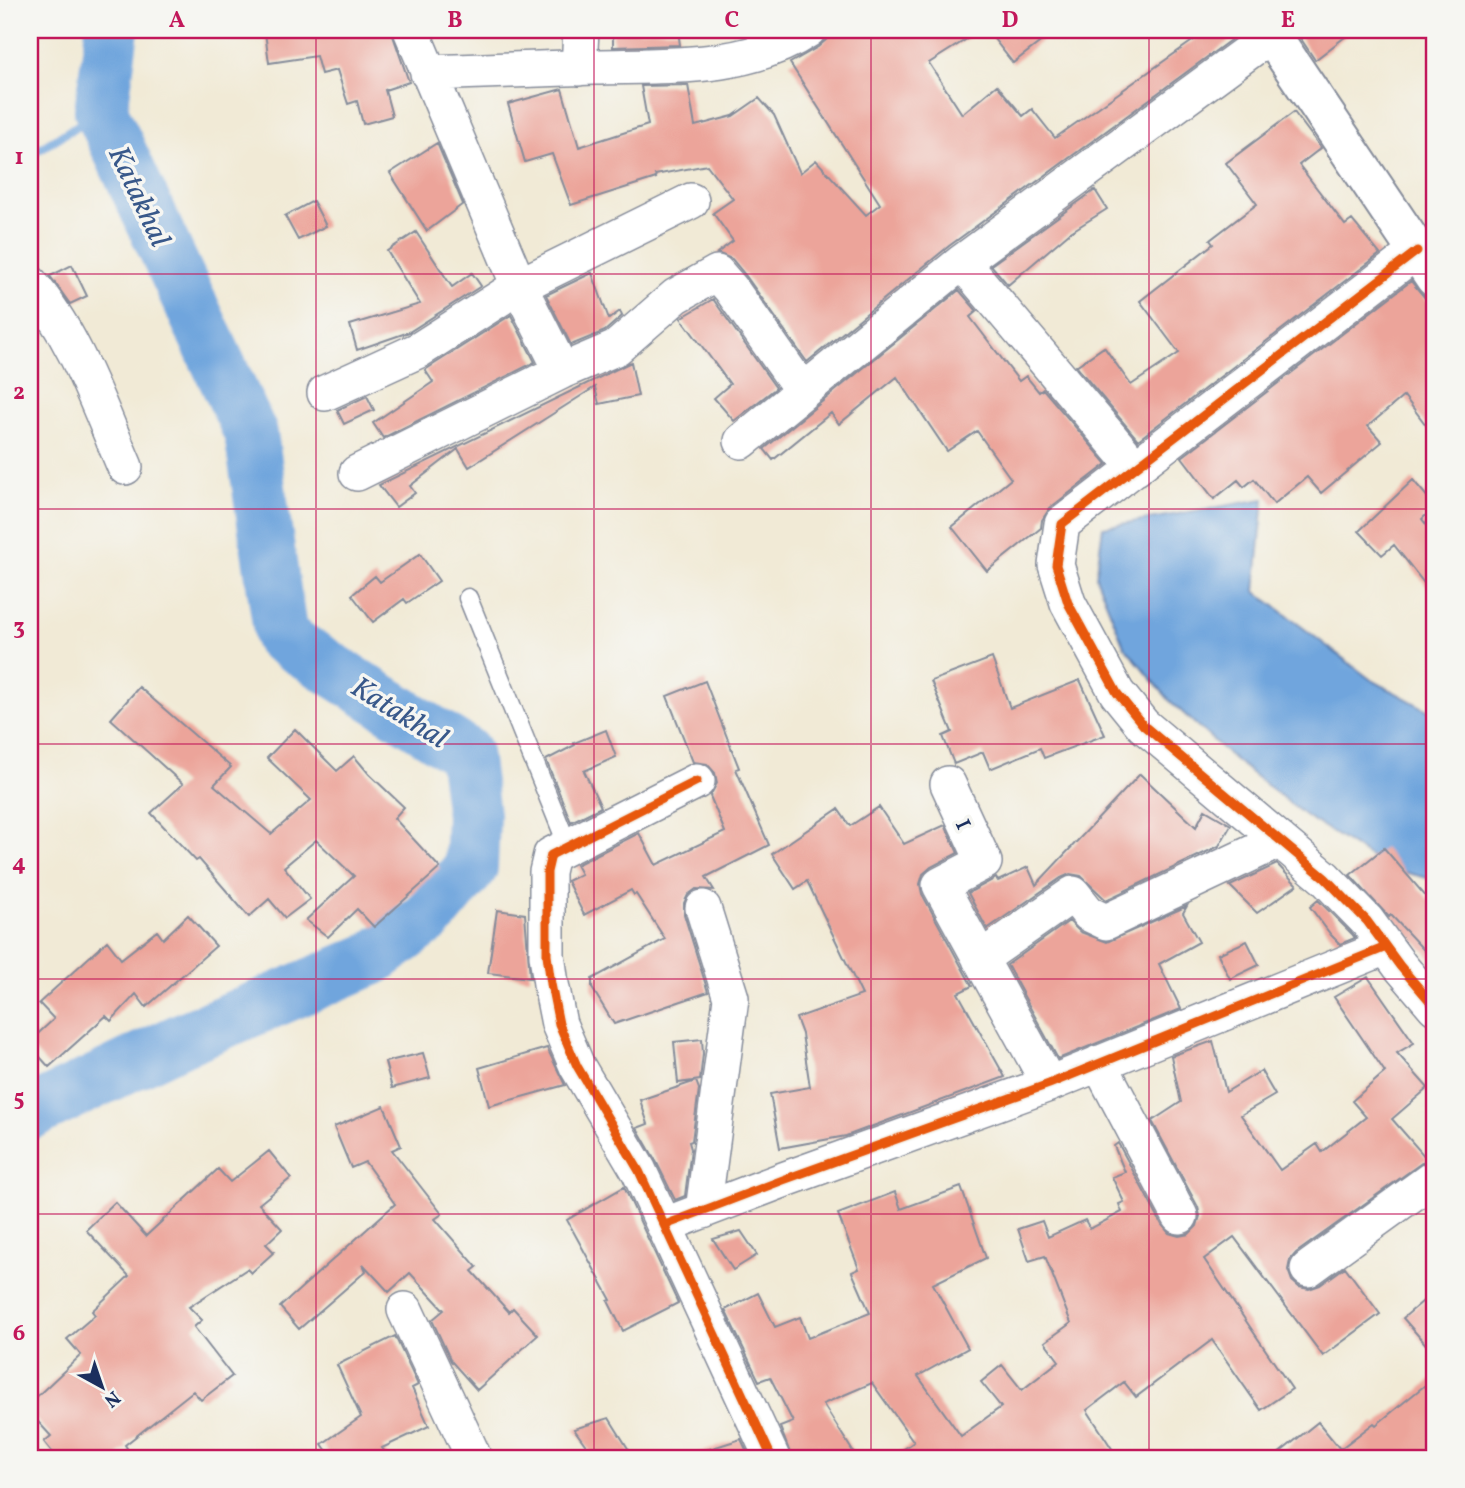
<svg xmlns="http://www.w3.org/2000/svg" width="1465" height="1488" font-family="Vollkorn,serif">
  <rect width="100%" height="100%" fill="#f6f6f2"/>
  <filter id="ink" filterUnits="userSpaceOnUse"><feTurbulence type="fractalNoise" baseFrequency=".0143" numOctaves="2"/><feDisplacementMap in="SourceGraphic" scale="14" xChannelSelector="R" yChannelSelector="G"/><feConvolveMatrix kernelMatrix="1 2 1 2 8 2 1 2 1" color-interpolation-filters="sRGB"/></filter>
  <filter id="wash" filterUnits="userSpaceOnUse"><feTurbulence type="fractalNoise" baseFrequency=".00686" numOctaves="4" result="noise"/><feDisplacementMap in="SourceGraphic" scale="28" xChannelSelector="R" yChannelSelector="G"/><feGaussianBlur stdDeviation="1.57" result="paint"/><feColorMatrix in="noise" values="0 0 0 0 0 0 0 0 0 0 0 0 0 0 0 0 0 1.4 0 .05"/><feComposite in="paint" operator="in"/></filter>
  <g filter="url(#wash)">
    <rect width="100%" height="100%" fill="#f1ead6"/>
    <path fill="#6fa5dd" stroke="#456a9e" stroke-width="2" d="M1264,499l-9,92 115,88 65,35v166l-47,-12 -82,-52 -71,-56 -64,-58 -47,-56 -28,-69 7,-50z"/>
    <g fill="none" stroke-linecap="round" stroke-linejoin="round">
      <path stroke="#6fa5dd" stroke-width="9" d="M30,155l71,-44"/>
      <path stroke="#6fa5dd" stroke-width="54" d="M30,1113l151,-73 193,-82 54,-40 43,-51 2,-52 -8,-62 -184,-116 -30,-203 -150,-323 11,-81"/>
    </g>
    <g id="blocks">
      <path fill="#eca49a" d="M279,30h112l18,52 -24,8 7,26 -29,8 -6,-23 -9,3 -11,-34 -16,4 -5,-18 -47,7 -4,-31z
        M678,30l2,15 -67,2v-16z
        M828,30h153l-52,33 33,51 35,-29 26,31 9,-7 23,29 153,-108h30l2,3 -291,213 -142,116 -61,-86 -14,-17 -15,-6 16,-12 -20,-28 20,-14 -26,-34 -52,10 1,3 -85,27 -19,-51 -27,8 -17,-58 54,-15 17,58 69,-22 -7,-39 47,-1 7,41 38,-10 26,-18 15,17 26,58 16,-13 50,55 14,-11 -90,-141 28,-16 8,-7z
        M987,30h69l-43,33z
        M1302,30h52l-39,30 -18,-27z
        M1294,112l27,36 -22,17 46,60 7,-5 28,34 -242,186 -62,-74 28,-19 27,38 48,-32 -39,-52 73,-57 -3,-4 47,-36 -31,-41z
        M437,143l26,61 -36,27 -37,-58z
        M1095,190l12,19 -38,24 -61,52 -17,-20z
        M313,201l13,25 -28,14 -13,-24z
        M416,232l36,55 20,-14 9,13 -72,46 -52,18 -7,-25 70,-21 -33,-53z
        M72,265l15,31 -17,8 -20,-28z
        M592,273l17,46 11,-8 2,5 -17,15 -34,14 -25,-50z
        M1411,281l24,29v127l-31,-41 -36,30 14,16 -61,51 -14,-16 -33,27 -20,-25 -10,8 -6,-7 -24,19 -32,-42z
        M959,290l18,21 -7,6 49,64 7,-5 13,16 4,-3 64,75 -57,44 -8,12 -1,8 -54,43 -35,-44 59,-48 -34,-48 -30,20 -50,-74 -58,47 -8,-11 -58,47 -9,-11z
        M713,299l63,89 -42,33 -20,-23 16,-14 -49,-66z
        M511,315l24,47 -152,76 -10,-15 60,-41 -8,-12z
        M631,362l7,34 -39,8 -4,-17 -126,80 -11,-18 -48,37 5,7 -19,14 -17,-22z
        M367,396l7,14 -30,14 -7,-14z
        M1413,480l22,26 -13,13 13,17v61l-41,-52 -12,10 -23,-24z
        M420,554l19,27 -32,22 -3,-4 -31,23 -21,-27 23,-19 5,6z
        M992,658l18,50 70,-28 25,55 -61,23 -4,-10 -50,21 -7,-17 -29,12 -11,-28 9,-4 -21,-51z
        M705,681l34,87 -3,1 33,76 -63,32 8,13 -18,-1 -8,6 -4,8v11l24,78 -94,32 -22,-36v-9l73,-40 -29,-45 -2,1 -3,-5 -47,25 -17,-34 14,-7 -5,-9 63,-32 17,32 69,-33 -15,-36 7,-13 -2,-10 -8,-9 -14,-2 -26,-66z
        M139,687l92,80 -17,18 57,49 40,-34 -44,-42 28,-29 42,42 17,-15 15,18 35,33 -10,11 46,50 -66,59 -17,-18 -29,28 -22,-17 48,-44 -38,-36 -32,27 26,32 -25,19 -16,-19 -20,18 -50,-58 -3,2 -45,-48 32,-29 -72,-65z
        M606,730l10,27 -32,14 17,36 -30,15 -25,-62 29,-15 -1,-2z
        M1140,774l56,53 9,-17 26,15 -12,21 -113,54 -25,-24 -11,-2 -9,4 -74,51 -19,-36 28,-15 2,3 30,-14 8,18z
        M879,807l25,37 41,-19 13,28 -27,14 -8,7 -3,10 2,10 50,92 -14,7 47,84 -159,59 -66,12 -10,-54 40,-7 -8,-53 -6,-16 66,-23 -55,-114 -12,8 -23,-35 66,-45 12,17z
        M1384,848l51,59v55l-44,-47 -2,2 -39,-42z
        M1277,864l20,21 -40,28 -27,-27z
        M1318,900l34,34 3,4 -15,6 -9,-9 -21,-28z
        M1187,906l-4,7 16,29 -40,22 22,45 -123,50 -51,-94 62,-44 11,11 27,10z
        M497,910l28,4 5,64 -42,-5z
        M188,915l28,31 -70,61 -10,-13 -25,27 -5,-5 -57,51 -19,-21v-5l24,-22 -15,-16 68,-62 14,18 36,-28 6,8z
        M1247,941l12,24 -29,14 -12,-25z
        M1368,977l46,66 -17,10 31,35 -36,31 35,40 -131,94 -6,7 -2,10 4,11 7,6 10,2 11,-4 25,-18 35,47 -57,42 -89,-119 -30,22 88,130 -31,21 -49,-70 -76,57 -12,-15 -37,28 31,48h-227l23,-16 -42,-59 -49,21 34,54h-65l-12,-31 13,-5 -23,-45 -11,4 -34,-71 33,-17 17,34 25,-10 8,21 62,-25 -18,-41 7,-3 -21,-55 57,-22 6,17 60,-22 25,71 -53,26 35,64 -50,28 43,60 40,-29 -20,-25 21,-17 20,25 37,-29 -14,-19 26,-19 -26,-67 -16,5 -11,-32 24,-8 6,16 37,-17 5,9 32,-17 -3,-8 5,-2 -12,-25 13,-5 -11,-26 4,-3 44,82 7,8 10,3 10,-2 8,-8 3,-10 -2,-9 -46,-86 29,-19 -10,-46 42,-15 13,51 35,-21 14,24 -34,20 39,55 37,-26 5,8 44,-35 -14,-16 33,-29 -51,-75z
        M702,1039l1,15 -3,26 -22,3 -4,-41z
        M547,1048l18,37 -76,21 -10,-38z
        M423,1053l7,25 -38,10 -7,-26z
        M696,1081l3,8 -7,52 -3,1 2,7 -6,47 -10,4 -18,-37 -20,-35 11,-4 -8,-24z
        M384,1106l17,40 -9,4 50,64 -7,5 42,48 -5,4 37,41 4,-4 25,27 -61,55 -26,-29 -19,-41 12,-10 -34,-37 -21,19 -26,-28 3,7 -67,58 -19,-22 115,-103 -30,-42 -14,6 -17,-41z
        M269,1151l22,27 -32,26 23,25 -16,15 8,8 -23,21 -4,-4 -58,38 13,13 -8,7 38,49 -31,24 -8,-9 -68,54 2,3 -13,10h-57l-13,-16 7,-6 -21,-23v-10l51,-48 -14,-16 28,-24 -3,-4 37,-35 -43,-46 29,-28 31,34 72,-67 12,13z
        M624,1187l54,116 -55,28 -15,-30 3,-1 -44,-80z
        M741,1231l16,24 -24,15 -20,-31z
        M1435,1291v64l-32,-37z
        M395,1336l23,49 -6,3 17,38 -47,22 7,10h-57l-10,-14 39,-27 -24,-52z
        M1435,1377v81h-162l45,-36 22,27 34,-26 2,2z
        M609,1418l25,40h-39l-21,-29z
        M741,1439l9,19h-52l-1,-5z"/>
    </g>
  </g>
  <g filter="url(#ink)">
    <use href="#blocks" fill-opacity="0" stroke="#868c9a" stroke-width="2"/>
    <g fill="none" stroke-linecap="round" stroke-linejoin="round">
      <g stroke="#868c9a" stroke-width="21">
        <path id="lane" d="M468,598l100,248"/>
      </g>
      <g stroke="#868c9a" stroke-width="38">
        <path id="street" d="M411,30l108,256 43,85
          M579,68l2,-38
          M428,73c55,-2 111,-4 166,-6 71,-2 152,4 214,-37
          M1417,251l-355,273 -6,41 12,38 49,90 26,32 182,153 42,43 33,45 35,41
          M30,283c45,52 68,122 95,184
          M325,393l94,-43 100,-64 172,-85
          M742,441l220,-179
          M1136,468l-174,-206 309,-227
          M357,473l205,-102 54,-23 60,-52 41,-23 14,16 71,101
          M697,781l-146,74 -4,17v83l4,29 8,40 18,42 62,105 133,287
          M948,784l36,78 -44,23 109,199
          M980,959l93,-65 16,20 17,8 174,-82
          M1099,1063l81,153
          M703,1211l28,-213 -28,-90
          M665,1225l118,-45 266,-96 337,-137
          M1308,1269l127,-92
          M405,1310l69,148"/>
      </g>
      <g stroke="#868c9a" stroke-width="42">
        <path id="secondary" d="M1268,30l167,248"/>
      </g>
      <use href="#lane" stroke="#fff" stroke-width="18"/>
      <use href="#street" stroke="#fff" stroke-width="35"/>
      <use href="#secondary" stroke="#fff" stroke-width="38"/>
      <g stroke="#f6f6f2" stroke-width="13">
        <path id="cycleway" d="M1417,251l-355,273 -6,41 12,38 49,90 26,32 182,153 42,43 33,45 35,41
          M697,781l-146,74 -4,17v83l4,29 8,40 18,42 62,105 133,287
          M665,1225l118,-45 266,-96 337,-137"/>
      </g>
      <use href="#cycleway" stroke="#e8590c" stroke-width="9"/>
    </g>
  </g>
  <path fill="none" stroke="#c2185b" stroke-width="2" stroke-opacity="0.55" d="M316,30v1428M594,30v1428M871,30v1428M1149,30v1428M30,274h1405M30,509h1405M30,744h1405M30,979h1405M30,1214h1405"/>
  <g text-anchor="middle" stroke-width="7" stroke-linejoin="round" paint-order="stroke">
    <g font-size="28" fill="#1b2f5e" stroke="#f6f6f2">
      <text transform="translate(966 823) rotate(65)" y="10">1</text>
    </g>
    <g font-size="30" font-style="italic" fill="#38588a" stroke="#f6f6f2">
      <text transform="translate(140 196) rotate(65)" y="10">Katakhal</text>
      <text transform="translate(400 712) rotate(32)" y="10">Katakhal</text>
    </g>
  </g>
  <rect width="1465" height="1488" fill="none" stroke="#f6f6f2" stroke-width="77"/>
  <g transform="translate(102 1387) rotate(140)" stroke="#f6f6f2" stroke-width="5" paint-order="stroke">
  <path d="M0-5L12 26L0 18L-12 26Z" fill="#1b2f5e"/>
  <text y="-10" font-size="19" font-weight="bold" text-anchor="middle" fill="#1b2f5e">N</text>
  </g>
  <rect x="38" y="38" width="1388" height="1412" fill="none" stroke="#c2185b" stroke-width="2.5"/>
  <g font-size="23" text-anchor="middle" font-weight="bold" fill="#c2185b">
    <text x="177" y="27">A</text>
    <text x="455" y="27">B</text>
    <text x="732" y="27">C</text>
    <text x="1010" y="27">D</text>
    <text x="1288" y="27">E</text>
    <text x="19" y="164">1</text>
    <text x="19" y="399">2</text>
    <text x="19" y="634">3</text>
    <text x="19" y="870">4</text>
    <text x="19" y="1105">5</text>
    <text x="19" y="1340">6</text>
  </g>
</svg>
